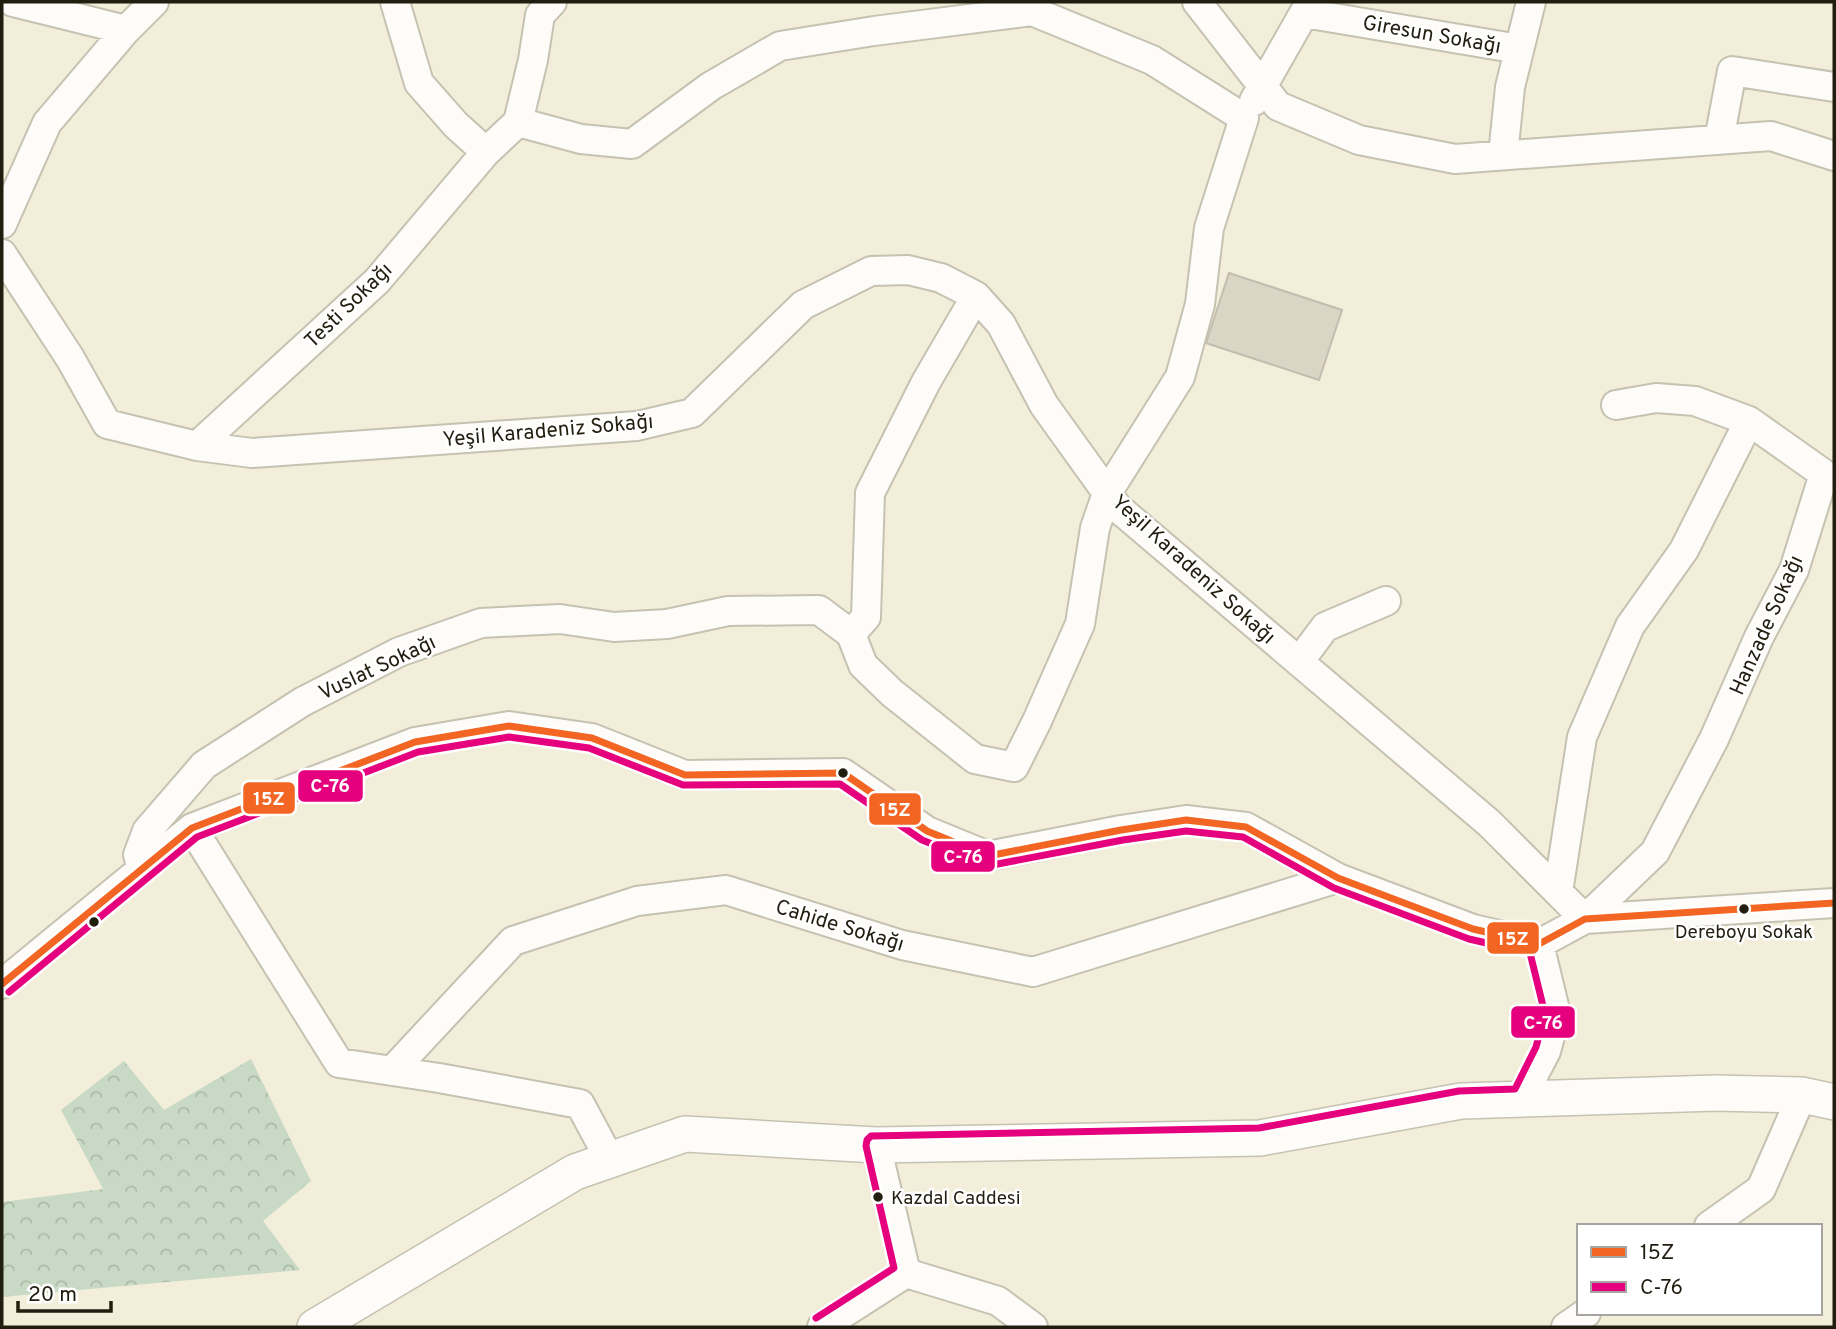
<svg xmlns="http://www.w3.org/2000/svg" width="1836" height="1329" font-family="Overpass,sans-serif">
  <defs>
    <pattern id="forest-crowns" width="20" height="18" patternUnits="userSpaceOnUse" patternTransform="scale(1.75)"><rect width="20" height="18" fill="#c8dac5"/><path d="M2 6a3 3 0 1 1 6 0M12 15a3 3 0 1 1 6 0" fill="none" stroke="#acbba8"/></pattern>
  </defs>
  <rect width="100%" height="100%" fill="#f2eeda"/>
  <path fill="url(#forest-crowns)" d="M251,1059l60,122 -48,40 37,49 -298,27v-95l101,-13 -42,-79 63,-49 40,49z"/>
  <path fill="#dbd5c6" stroke="#c3bdaf" stroke-width="2" d="M1229,273l113,37 -23,70 -113,-37z"/>
  <g fill="none" stroke-linecap="round" stroke-linejoin="round">
    <g stroke="#c5c2b2" stroke-width="32">
      <path id="minor" d="M13,2l113,28
        M395,2l24,81 37,42 30,27 32,-30
        M1197,2l81,104 81,34 96,19 316,-23 63,20
        M1254,101l50,-88 215,36
        M518,122l63,17 51,5 79,-58 69,-40 94,-15 158,-20 120,49 92,58 -35,110 -9,76 -20,73 -73,116 -12,35 -15,96 -43,97 -23,46 -39,-8 -83,-66 -29,-28 -12,-31 15,-17 4,-124 56,-111 50,-86
        M518,122l15,-62 7,-45 12,-13
        M1719,140l13,-69 102,16
        M1503,155l7,-68 21,-85
        M2,224l45,-101 79,-93 28,-28
        M2,254l68,104 37,66 90,22 55,7 385,-27 55,-13 111,-108 68,-34 37,-1 33,8 35,18 25,28 43,81 74,103 371,315 96,96
        M197,446l180,-165 109,-129
        M1299,662l26,-35 61,-26
        M192,828l147,235 100,15 141,26 30,56
        M142,869l-4,-14 9,-24 57,-66 98,-63 97,-50 82,-29 79,-4 54,8 53,-3 61,-13 91,-1 32,24
        M1558,892l24,-155 48,-111 54,-76 65,-129
        M1585,919l249,-16
        M2,984l190,-156 223,-86 94,-16 83,12 93,37 158,-2 84,58 61,25 133,-26 65,-10 60,7 92,51 135,51 66,15 46,-25 70,-67 59,-113 45,-102 35,-67 30,-96 -75,-53 -54,-20 -39,-3 -40,7
        M392,1071l121,-130 124,-40 89,-11 176,55 131,27 305,-94
        M1521,1099l25,-48 10,-37 -17,-70
        M1709,1226l52,-37 41,-94
        M906,1273l92,28 35,26
        M822,1327l84,-54 -30,-128
        M1566,1327l20,-14"/>
    </g>
    <g stroke="#c5c2b2" stroke-width="38">
      <path id="tertiary" d="M315,1327l260,-155 110,-38 191,11 384,-7 201,-37 255,-8 86,2 32,7"/>
    </g>
    <use href="#minor" stroke="#fdfcf9" stroke-width="28"/>
    <use href="#tertiary" stroke="#fdfcf9" stroke-width="35"/>
    <g stroke="#fff" stroke-width="12">
      <path id="bus-1" d="M2,984l190,-156 223,-86 94,-16 83,12 93,37 158,-2 84,58 61,25 133,-26 65,-10 60,7 92,51 135,51 66,15 46,-25 249,-16"/>
    </g>
    <g stroke="#fff" stroke-width="12">
      <path id="bus-2" d="M9,992l188,-155 221,-85 91,-15 80,11 94,37 157,-1 82,56 65,26 136,-26 63,-9 57,6 91,51 135,51 61,14 15,61 -9,33 -21,42 -56,2 -200,37 -388,8 -4,4 -1,6 28,122 -78,50"/>
    </g>
    <use href="#bus-1" stroke="#f26522" stroke-width="7"/>
    <use href="#bus-2" stroke="#e5007d" stroke-width="7"/>
  </g>
  <g fill="#211e10" stroke="#fff" stroke-width="2.5">
    <circle cx="843" cy="773" r="6"/>
    <circle cx="1744" cy="909" r="6"/>
    <circle cx="94" cy="922" r="6"/>
    <circle cx="878" cy="1197" r="6"/>
  </g>
  <g text-anchor="middle" stroke-width="5" stroke-linejoin="round" paint-order="stroke">
    <g font-size="19" fill="#211e10" stroke="#fff">
      <text x="1744" y="938">Dereboyu Sokak</text>
      <text x="891" y="1204" text-anchor="start">Kazdal Caddesi</text>
    </g>
    <g font-size="21" fill="#211e10" stroke="#fff">
      <text transform="translate(1432 34) rotate(10)" y="7">Giresun Sokağı</text>
      <text transform="translate(348 305) rotate(-44)" y="7">Testi Sokağı</text>
      <text transform="translate(548 430) rotate(-5)" y="7">Yeşil Karadeniz Sokağı</text>
      <text transform="translate(1194 569) rotate(42)" y="7">Yeşil Karadeniz Sokağı</text>
      <text transform="translate(1766 625) rotate(-66)" y="7">Hanzade Sokağı</text>
      <text transform="translate(377 667) rotate(-25)" y="7">Vuslat Sokağı</text>
      <text transform="translate(840 925) rotate(17)" y="7">Cahide Sokağı</text>
    </g>
  </g>
  <g stroke="#fff" stroke-width="2.5">
    <rect x="297" y="769" width="67" height="34" rx="7" fill="#e5007d"/>
    <rect x="242" y="781" width="54" height="34" rx="7" fill="#f26522"/>
    <rect x="868" y="792" width="54" height="34" rx="7" fill="#f26522"/>
    <rect x="930" y="840" width="66" height="33" rx="7" fill="#e5007d"/>
    <rect x="1486" y="921" width="54" height="34" rx="7" fill="#f26522"/>
    <rect x="1510" y="1005" width="66" height="34" rx="7" fill="#e5007d"/>
  </g>
  <g font-size="19" text-anchor="middle" font-weight="bold" fill="#fff">
    <text x="330" y="792">C-76</text>
    <text x="269" y="805">15Z</text>
    <text x="895" y="816">15Z</text>
    <text x="963" y="863">C-76</text>
    <text x="1513" y="945">15Z</text>
    <text x="1543" y="1029">C-76</text>
  </g>
  <rect width="1836" height="1329" fill="none" stroke="#211e10" stroke-width="7"/>
  <rect x="1577" y="1224" width="245" height="91" fill="#ffffff" stroke="#a6a59f" stroke-width="2"/>
  <rect x="1591" y="1247" width="35" height="10" fill="#f26522" stroke="#a6a59f" stroke-width="2"/>
  <text x="1640" y="1259" font-size="21" fill="#211e10">15Z</text>
  <rect x="1591" y="1282" width="35" height="10" fill="#e5007d" stroke="#a6a59f" stroke-width="2"/>
  <text x="1640" y="1294" font-size="21" fill="#211e10">C-76</text>
  <path d="M18 1301v10h93v-10" fill="none" stroke="#211e10" stroke-width="3.5"/>
  <text x="28" y="1301" font-size="21" fill="#211e10" stroke="#ffffff" stroke-width="5" paint-order="stroke">20 m</text>
</svg>
